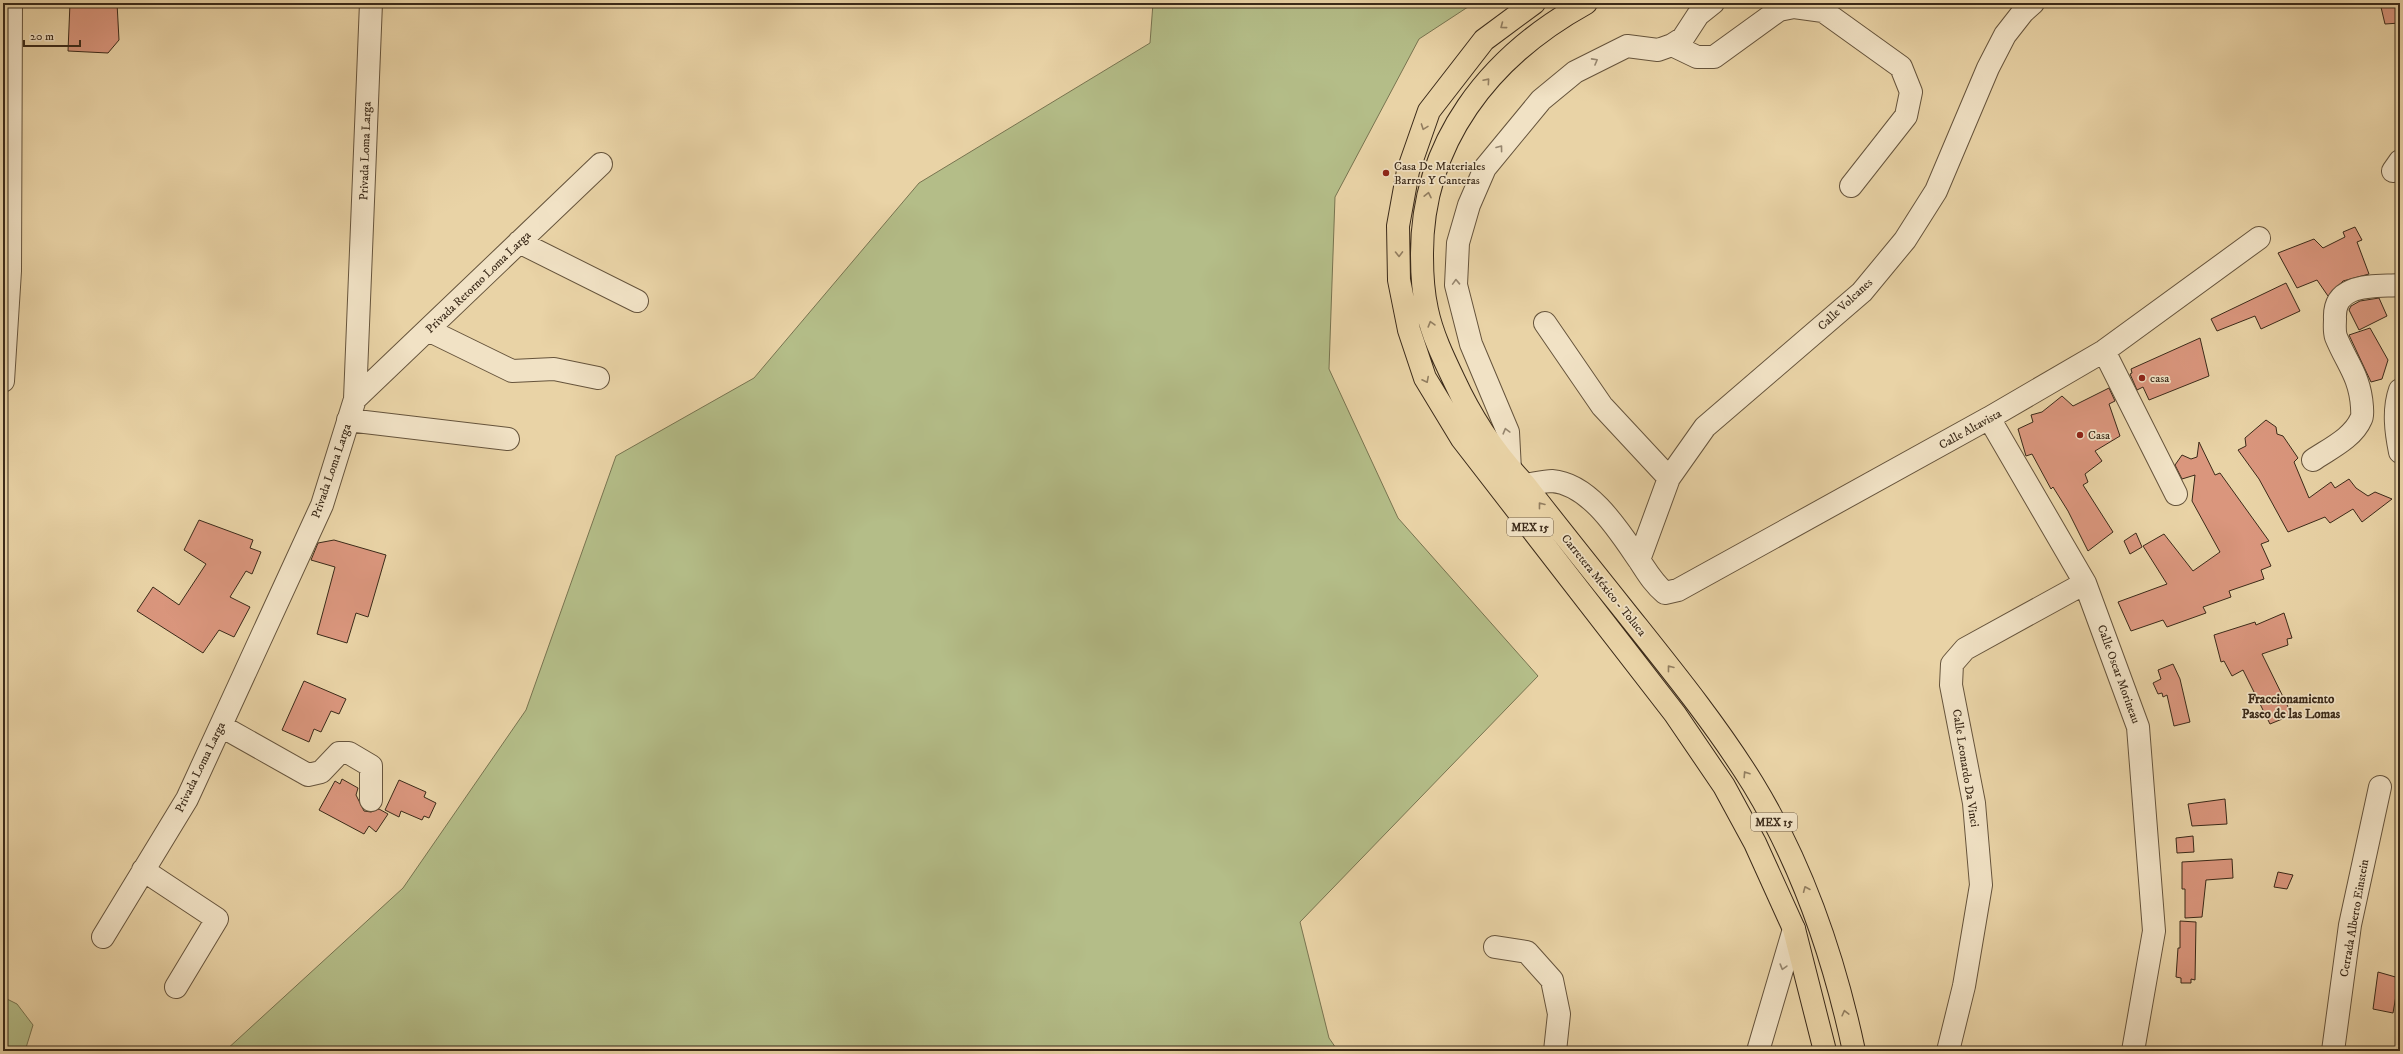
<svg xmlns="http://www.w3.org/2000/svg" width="2403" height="1054" font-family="'IM FELL DW Pica',serif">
  <rect width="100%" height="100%" fill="#e9d3a6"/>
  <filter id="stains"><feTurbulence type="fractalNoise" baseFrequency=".005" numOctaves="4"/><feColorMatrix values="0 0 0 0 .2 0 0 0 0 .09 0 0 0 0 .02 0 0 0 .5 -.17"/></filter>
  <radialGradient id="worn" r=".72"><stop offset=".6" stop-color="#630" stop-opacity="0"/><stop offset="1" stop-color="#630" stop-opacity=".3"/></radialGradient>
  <path fill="#b4bd88" stroke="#787450" d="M1153,3h321l-55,36 -84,158 -6,172 69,149 140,158 -238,246 29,116 9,13h-1113l178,-163 123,-178 90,-254 138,-78 165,-195 231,-140z
    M3,997l14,7 16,21 -8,26h-22z"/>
  <path fill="#da967d" stroke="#3b2a19" d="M70,3h47l2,37 -11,13 -40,-2z
    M2380,3h20v20l-15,1z
    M2355,227l7,13 -5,2 12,32 -26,7 -15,15 -11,-16 -20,8 -19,-35 36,-14 9,9 22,-11 -2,-5z
    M2286,283l14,28 -39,18 -6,-13 -38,15 -6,-12z
    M2379,298l8,18 -28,14 -10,-20 2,-4 9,-5z
    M2370,328l18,32 -6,19 -11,3 -22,-47z
    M2200,338l9,38 -60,24 -6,-13 -6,3 -7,-16 2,-1 -1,-4z
    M2109,388l6,13 -6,3 11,32 -25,15 7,10 -17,13 3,8 -5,3 30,47 -25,19 -20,-40 -15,-24 -2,2 -19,-35 -6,2 -8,-27 15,-7 -2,-7 11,-3 20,-16 11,10z
    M2266,420l10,7 1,7 6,2 15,22 -4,4 15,36 22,-16 4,6 14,-9 7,9 12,8 7,-4 17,7 -30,23 -9,-13 -23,14 -5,-6 -37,15 -29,-53 -21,-29 8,-4 -1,-8z
    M2199,442l16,33 5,-2 49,68 -8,3 10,22 -10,4 3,9 -35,12 2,6 -28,10 3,6 -39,14 -4,-7 -32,11 -13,-29 49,-18 -24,-38 21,-12 29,37 27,-19 -28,-51 3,-26 -13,4 -7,-14 7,-10 9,4 6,-2z
    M199,520l54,20 -3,8 11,4 -9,22 -6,-3 -16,26 20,10 -16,30 -15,-7 -16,23 -66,-42 16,-24 26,18 27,-41 -22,-14z
    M2136,533l6,14 -12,7 -6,-13z
    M334,540l52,15 -18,62 -12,-4 -9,30 -30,-9 18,-67 -24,-7 7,-17z
    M2284,613l8,25 -5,1 1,6 -26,9 30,61 -22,9 -27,-54 -11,6 -8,-15 -3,1 -7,-27 41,-13 1,3z
    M2173,664l7,15 10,43 -16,4 -7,-31 -4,2 -1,-4 -4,1 -5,-11 8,-4 -3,-9z
    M304,681l42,18 -7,15 -8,-3 -10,21 -7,-3 -5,13 -27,-12z
    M342,779l16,9 -2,7 8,16 7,1 8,-3 9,5 -12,18 -7,-6 -5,8 -45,-24 16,-29 5,3z
    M399,780l27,12 -2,5 12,6 -7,15 -5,-2 -2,4 -21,-9 -2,6 -14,-7z
    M2225,799l2,25 -35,2 -4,-22z
    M2193,836l1,16 -17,1 -1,-15z
    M2232,859l1,19 -27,2 -4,37 -17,1v-29h-3v-27z
    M2278,872l15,3 -6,14 -13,-2z
    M2180,921l16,1 -1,58 -4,-1v4h-10v-5l-5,-1 2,-29h2z
    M2378,972l21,6 -6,35 -20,-4z"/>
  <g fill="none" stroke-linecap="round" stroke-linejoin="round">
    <g stroke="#66543c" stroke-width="24">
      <path id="minor" d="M1672,45l25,12h17l65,-47 15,-3 29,4 78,56 10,25 -5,24 -55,70
        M2393,171l7,-10
        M519,242l118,59
        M1545,323l57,83 67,72
        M428,330l84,41 42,-2 44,9
        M2104,351l72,143
        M3,381l7,-110 1,-268
        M2400,390c-7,20 -4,42 0,62
        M355,399l246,-235
        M1989,418l96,165 53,144 16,204 -21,120
        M348,420l160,19
        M2313,460c16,-11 40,-22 48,-41 2,-3 1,-8 1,-12 -2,-31 -15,-43 -26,-70 -2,-6 -1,-13 -1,-18 -2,-37 39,-32 65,-34
        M1510,470l-2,-38 -37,-88 -15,-59 2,-42 11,-38 16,-37 56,-68 34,-28 52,-26 31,4 14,-5 11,-7 15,-23 15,-12
        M1525,485c8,-1 19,-4 27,-4 38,3 67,50 87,79 8,12 14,23 26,33l13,-3 311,-172 115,-67 155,-113
        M1639,560l30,-82 36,-51 157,-135 43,-52 31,-49 52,-123 17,-33 18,-23 10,-9
        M221,726l87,49 13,-3 18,-19h10l22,13v34
        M143,870l74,49 -41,68
        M103,937l84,-138 135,-294 33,-106 16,-396
        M1495,947l32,5 25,28 7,34 -4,37
        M1758,1051l36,-122
        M1948,1051l16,-65 17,-101 -7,-82 -23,-118 1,-21 13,-15 120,-66
        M2333,1051l17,-126 30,-138"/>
    </g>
    <g stroke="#3b2a19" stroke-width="24">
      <path id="major" d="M1534,3l-50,37 -55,71 -21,60 -10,55 1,54 10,50 16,48 37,61 213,275 49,72 31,57 39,86 31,122
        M1586,3c-96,53 -165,139 -164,253 0,17 1,36 5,54 5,24 16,47 27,70 18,39 41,74 71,105 31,40 63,80 95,120 46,58 94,116 133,179 50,82 81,173 101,267"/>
    </g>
    <use href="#minor" stroke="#f1e2c5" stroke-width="22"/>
    <use href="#major" stroke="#e9d3a6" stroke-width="22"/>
  </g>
  <defs><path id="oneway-chevron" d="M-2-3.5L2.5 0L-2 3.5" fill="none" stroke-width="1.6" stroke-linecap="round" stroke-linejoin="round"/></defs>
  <g stroke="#927e60">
    <use href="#oneway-chevron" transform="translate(1503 26) rotate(143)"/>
    <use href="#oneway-chevron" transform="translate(1487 81) rotate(-49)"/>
    <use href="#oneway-chevron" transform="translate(1424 127) rotate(110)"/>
    <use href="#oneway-chevron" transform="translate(1428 195) rotate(-78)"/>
    <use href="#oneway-chevron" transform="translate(1399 254) rotate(89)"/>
    <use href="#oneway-chevron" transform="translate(1431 324) rotate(-106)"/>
    <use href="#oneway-chevron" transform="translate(1426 380) rotate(63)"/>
    <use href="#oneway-chevron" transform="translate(1541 505) rotate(-128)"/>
    <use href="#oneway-chevron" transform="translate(1670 668) rotate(-128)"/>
    <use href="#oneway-chevron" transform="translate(1746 774) rotate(-123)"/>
    <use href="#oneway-chevron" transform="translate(1806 889) rotate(-113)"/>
    <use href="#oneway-chevron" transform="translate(1845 1013) rotate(-104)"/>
  </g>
  <g stroke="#96866f">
    <use href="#oneway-chevron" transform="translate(1595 61) rotate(-29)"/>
    <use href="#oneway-chevron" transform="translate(1500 148) rotate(-53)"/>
    <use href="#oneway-chevron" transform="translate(1456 282) rotate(-92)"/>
    <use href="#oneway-chevron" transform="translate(1506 431) rotate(-105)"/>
    <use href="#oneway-chevron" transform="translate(1783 967) rotate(106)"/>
  </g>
  <g fill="#8f2418" stroke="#f1e2c5" stroke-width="1.5">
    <circle cx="1386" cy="173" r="4"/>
    <circle cx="2142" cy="378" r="4"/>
    <circle cx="2080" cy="435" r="4"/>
  </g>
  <g text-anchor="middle" stroke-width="3.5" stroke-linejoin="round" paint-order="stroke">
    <g fill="#f1e2c5" stroke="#72614d" stroke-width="1">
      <rect x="1507" y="518" width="46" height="18" rx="3"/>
      <rect x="1751" y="813" width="46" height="18" rx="3"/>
    </g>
    <g font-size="11" font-weight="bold" fill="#3b2a19">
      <text x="1530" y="531">MEX 15</text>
      <text x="1774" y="826">MEX 15</text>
    </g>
    <g font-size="12" fill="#3b2a19" stroke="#f1e2c5">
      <text transform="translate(365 151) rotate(-88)" y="4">Privada Loma Larga</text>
      <text transform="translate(478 282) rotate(-44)" y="4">Privada Retorno Loma Larga</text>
      <text transform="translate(1845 304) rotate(-43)" y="4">Calle Volcanes</text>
      <text transform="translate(1970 429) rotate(-29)" y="4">Calle Altavista</text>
      <text transform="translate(331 471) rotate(-71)" y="4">Privada Loma Larga</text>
      <text transform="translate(1604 585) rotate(51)" y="4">Carretera México - Toluca</text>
      <text transform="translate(2119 674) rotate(70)" y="4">Calle Oscar Morineau</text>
      <text transform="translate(200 767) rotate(-64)" y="4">Privada Loma Larga</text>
      <text transform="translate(1966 768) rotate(81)" y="4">Calle Leonardo Da Vinci</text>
      <text transform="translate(2354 918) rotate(-80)" y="4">Cerrada Alberto Einstein</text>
    </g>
    <g font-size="12" fill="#3b2a19" stroke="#f1e2c5" text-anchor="start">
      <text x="1394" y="170">Casa De Materiales<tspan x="1394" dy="14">Barros Y Canteras</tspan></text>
      <text x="2150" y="382">casa</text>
      <text x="2088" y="439">Casa</text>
    </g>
    <g font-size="13" font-weight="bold" fill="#3b2a19" stroke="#f1e2c5">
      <text x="2291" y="703">Fraccionamiento<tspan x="2291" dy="15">Paseo de las Lomas</tspan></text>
    </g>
  </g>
  <rect width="2403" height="1054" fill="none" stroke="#e9d3a6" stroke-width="16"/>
  <rect x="4" y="4" width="2395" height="1046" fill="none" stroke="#3b2a19" stroke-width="2"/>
  <rect x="8" y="8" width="2387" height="1038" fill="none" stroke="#3b2a19"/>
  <path d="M24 40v6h56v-6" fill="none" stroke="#3b2a19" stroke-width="2"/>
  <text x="30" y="40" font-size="12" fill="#3b2a19" stroke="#f1e2c5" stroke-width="3" paint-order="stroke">20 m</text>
  <rect width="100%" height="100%" filter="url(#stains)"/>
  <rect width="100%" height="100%" fill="url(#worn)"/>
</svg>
